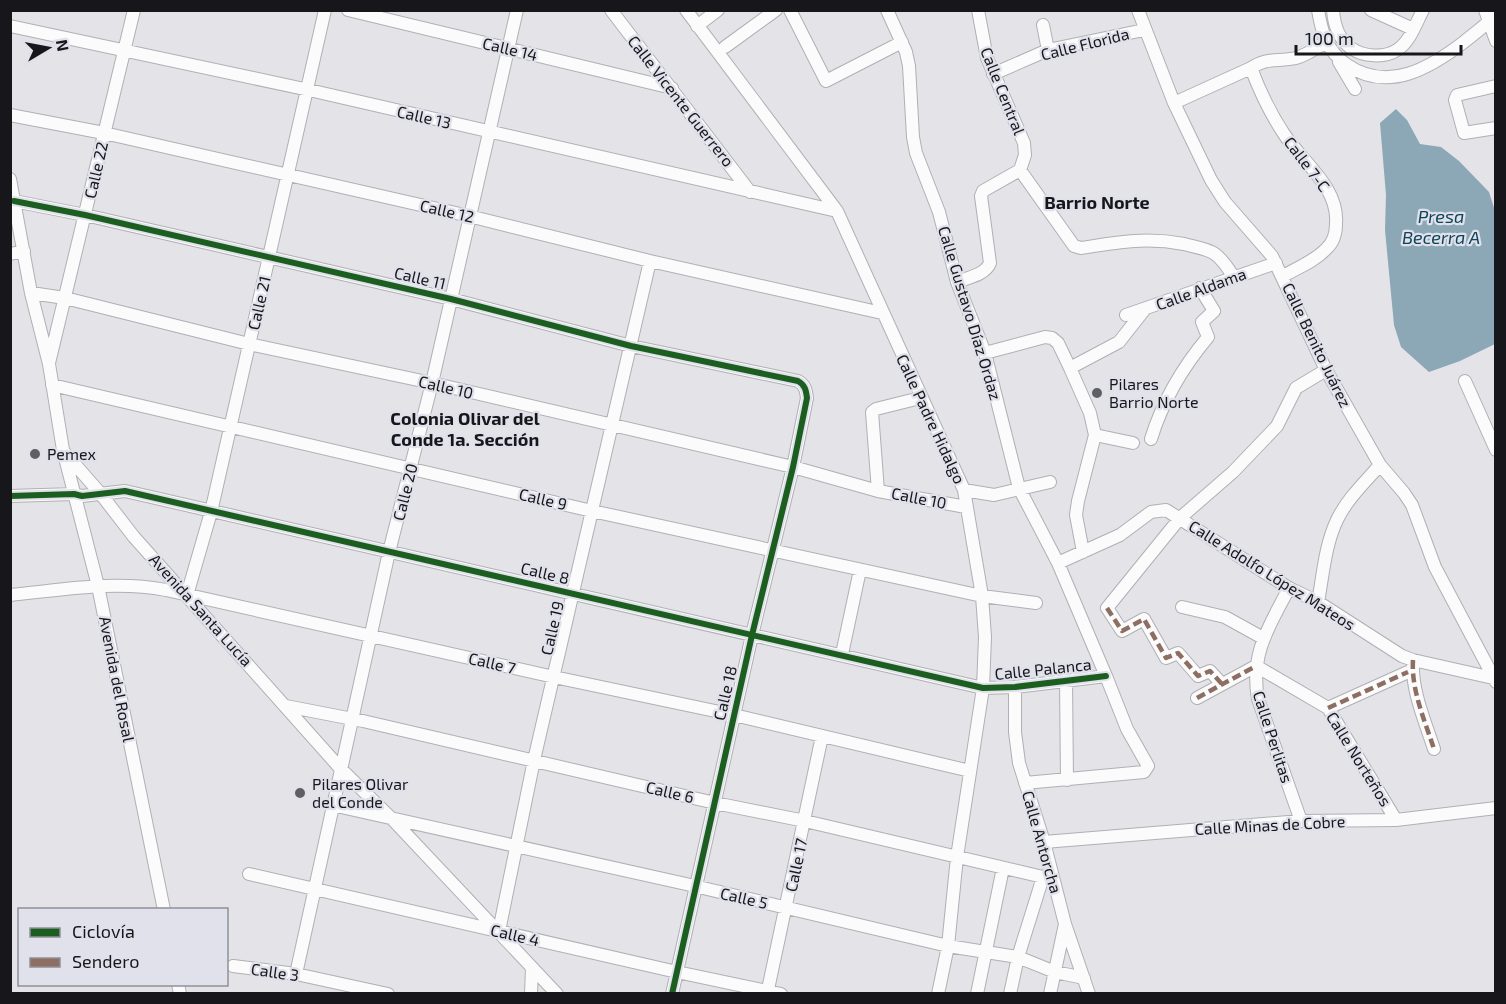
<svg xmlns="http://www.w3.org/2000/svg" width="1506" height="1004" font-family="'Exo 2',sans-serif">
  <rect width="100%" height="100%" fill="#e3e3e8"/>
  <path fill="#8ca7b6" d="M1396,109l11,11 13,24 21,3 18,14 30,31 6,19v133l-35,17 -31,11 -28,-25 -7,-22 -9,-95 1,-35 -6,-72z"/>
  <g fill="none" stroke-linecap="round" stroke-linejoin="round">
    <g stroke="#b0b0b4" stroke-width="14">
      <path id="minor" d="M348,10l324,78
        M611,10l139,182
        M686,10l151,201 127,279 18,106 3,41 -2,51 -26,169 -9,89 -10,48
        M790,10l36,71 76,-39
        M887,10l19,42 3,14 4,71 3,16 23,59 18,70 28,71 34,135 39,75 48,113 21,53 21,37 -4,6 -119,11
        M978,10l9,48 37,85 1,12 -5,15
        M1138,10l36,93 37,77 14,22 47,54 54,114 54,95 24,28 8,12 23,62 61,115
        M1318,10c4,24 9,41 29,55 41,28 83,3 117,-23 11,-9 22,-17 32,-27
        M1333,10c1,14 6,30 18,38 12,9 34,10 46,2 13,-8 19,-27 26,-40
        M1371,10l42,19
        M1485,10l11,31
        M1043,25l5,25
        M10,26l299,64 528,121
        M697,26l21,-16
        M725,47l51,-37
        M1339,62l16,27
        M1251,68c9,24 19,45 33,66 19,29 55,53 52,90 0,9 -3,19 -10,25 -11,12 -29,19 -43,27
        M993,74l55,-24 96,-20
        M1496,86l-39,9 -2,5 9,33 32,-5
        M1174,103l77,-35c16,-11 27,-6 45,-10 11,-3 20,-10 30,-16
        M10,115l94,18 365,83 181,45 232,52
        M1020,170l54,76 7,2c38,-6 65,-11 103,-4 10,3 22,4 31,10 8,6 13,14 18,22
        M10,179l21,114 18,71 14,86 35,136 66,324
        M14,201l71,14 366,84 180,47 167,35c7,4 8,9 9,17l-14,69 -41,168 -80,359
        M10,254l14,-3
        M957,282c12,-5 28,-7 33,-19l-9,-67 2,-5 37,-21
        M31,293l34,5 184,46 183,39 361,84 85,24 88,16
        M1126,315l150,-52
        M985,353l60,-16 7,1 6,5 12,25 49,-26 26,-33
        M49,363l85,-353
        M1070,368l20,45 5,22 -17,66 -2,14 7,37
        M1465,381l31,69
        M52,385l540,126 390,85 54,7
        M1095,435l38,8
        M1151,439c12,-39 31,-71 57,-102l-6,-15 12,-11 -14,-23
        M65,453l35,40 34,44 206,231 53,52 164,174
        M964,490l30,5 56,-13
        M878,491l-6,-79 4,-3 44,-11
        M10,496l64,-2 8,2 43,-5 858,197 32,-1 91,-11
        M1058,563l62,-28 31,-23 15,-2 123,78 29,14 84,54 11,4 80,18
        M1289,588c-20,39 -39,65 -31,111l43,122
        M10,595c52,-5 104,-15 156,-5l388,87 180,38 236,56
        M187,595l24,-83 114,-502
        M1318,602c5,-27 7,-57 19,-82 10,-21 28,-38 43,-55
        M1182,607l43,10 38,21
        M842,654l18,-84
        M1413,660c-2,30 12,61 21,89
        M1066,681l1,99
        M1222,684l-12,-13 -12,5 -20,-23 -12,5 -22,-39 -22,12 -15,-23 73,-90 53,-46 44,-46 19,-38 30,-18
        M1015,687v45l4,31 25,79 21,82 24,70
        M1197,698l59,-32 72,42 68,112
        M286,706l77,15 352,82 90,18 238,56 9,-4
        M1328,708l80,-36
        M332,805l354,79 262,62 70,11 37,15 29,6
        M1044,842l257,-21 95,-1 100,-12
        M249,874l428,98 104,22
        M499,931l35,-171 116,-499
        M233,966l63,8 92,20
        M296,974l93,-422 43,-169 85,-373
        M178,984l2,10
        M531,994l1,-26
        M767,994l55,-258
        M977,994l26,-126
        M1010,994l8,-37 25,-80
        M1050,994l15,-70"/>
    </g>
    <use href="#minor" stroke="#fbfbfc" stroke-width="12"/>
    <path stroke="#8d6e63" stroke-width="4.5" stroke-dasharray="9 4.5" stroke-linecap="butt" d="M1107,608l15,23 22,-12 22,39 12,-5 20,23 12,-5 12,13
      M1413,660c-2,30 12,61 21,89
      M1197,698l59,-32
      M1328,708l80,-36"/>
    <g stroke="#e0e1eb" stroke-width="10">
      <path id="cycleway" d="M14,201l71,14 366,84 180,47 167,35c7,4 8,9 9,17l-14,69 -41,168 -80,359
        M10,496l64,-2 8,2 43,-5 858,197 32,-1 91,-11"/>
    </g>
    <use href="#cycleway" stroke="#1b5e20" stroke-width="6"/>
  </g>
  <g fill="#5e5e63" stroke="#e0e1eb" stroke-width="2">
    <circle cx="1097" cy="393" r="6"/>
    <circle cx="35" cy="454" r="6"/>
    <circle cx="300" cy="793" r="6"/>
  </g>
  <g text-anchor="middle" stroke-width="4.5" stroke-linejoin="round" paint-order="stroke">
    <g font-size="16" fill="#17171b" stroke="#e0e1eb">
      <text transform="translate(1085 44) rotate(-14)" y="6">Calle Florida</text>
      <text transform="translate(510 49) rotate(13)" y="6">Calle 14</text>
      <text transform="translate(1003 91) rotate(68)" y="6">Calle Central</text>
      <text transform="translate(681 101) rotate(52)" y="6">Calle Vicente Guerrero</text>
      <text transform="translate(424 117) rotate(13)" y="6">Calle 13</text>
      <text transform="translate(1307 164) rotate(53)" y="6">Calle 7-C</text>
      <text transform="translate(96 170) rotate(-77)" y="6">Calle 22</text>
      <text transform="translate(447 211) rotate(13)" y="6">Calle 12</text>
      <text transform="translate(420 278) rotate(13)" y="6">Calle 11</text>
      <text transform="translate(1201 289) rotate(-20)" y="6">Calle Aldama</text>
      <text transform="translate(259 303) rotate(-77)" y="6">Calle 21</text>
      <text transform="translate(970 313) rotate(73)" y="6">Calle Gustavo Díaz Ordaz</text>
      <text transform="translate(1317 345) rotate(64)" y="6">Calle Benito Juárez</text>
      <text transform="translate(446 387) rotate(13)" y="6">Calle 10</text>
      <text transform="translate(931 419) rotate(65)" y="6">Calle Padre Hidalgo</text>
      <text transform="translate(405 492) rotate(-76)" y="6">Calle 20</text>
      <text transform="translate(919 498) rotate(11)" y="6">Calle 10</text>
      <text transform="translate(543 499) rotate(13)" y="6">Calle 9</text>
      <text transform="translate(545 573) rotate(13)" y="6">Calle 8</text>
      <text transform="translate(1272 575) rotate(32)" y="6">Calle Adolfo López Mateos</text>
      <text transform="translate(201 610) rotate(48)" y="6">Avenida Santa Lucía</text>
      <text transform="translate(552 628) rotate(-77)" y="6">Calle 19</text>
      <text transform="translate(492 663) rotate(13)" y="6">Calle 7</text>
      <text transform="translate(1043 669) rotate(-6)" y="6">Calle Palanca</text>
      <text transform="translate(117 679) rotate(79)" y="6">Avenida del Rosal</text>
      <text transform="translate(725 693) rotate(-77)" y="6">Calle 18</text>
      <text transform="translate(1273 737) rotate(72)" y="6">Calle Perlitas</text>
      <text transform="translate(1359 759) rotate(58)" y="6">Calle Norteños</text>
      <text transform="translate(670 792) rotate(13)" y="6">Calle 6</text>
      <text transform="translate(1270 825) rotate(-3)" y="6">Calle Minas de Cobre</text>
      <text transform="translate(1042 842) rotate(74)" y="6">Calle Antorcha</text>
      <text transform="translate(796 865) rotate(-78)" y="6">Calle 17</text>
      <text transform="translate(744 898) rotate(13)" y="6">Calle 5</text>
      <text transform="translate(515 935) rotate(13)" y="6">Calle 4</text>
      <text transform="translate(275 972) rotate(8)" y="6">Calle 3</text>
    </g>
    <g font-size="16" fill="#17171b" stroke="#e0e1eb" text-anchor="start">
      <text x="1109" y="390">Pilares<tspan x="1109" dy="18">Barrio Norte</tspan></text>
      <text x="47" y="460">Pemex</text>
      <text x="312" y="790">Pilares Olivar<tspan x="312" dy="18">del Conde</tspan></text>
    </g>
    <g font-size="18" font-weight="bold" fill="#17171b" stroke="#e0e1eb">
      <text x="1097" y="209">Barrio Norte</text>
      <text x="465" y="425">Colonia Olivar del<tspan x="465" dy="21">Conde 1a. Sección</tspan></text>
    </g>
    <g font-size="18" font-style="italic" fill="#0c4459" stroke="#e0e1eb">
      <text x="1441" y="223">Presa<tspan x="1441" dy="21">Becerra A</tspan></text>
    </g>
  </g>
  <rect width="1506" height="1004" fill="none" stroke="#17171b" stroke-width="24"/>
  <rect x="18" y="908" width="210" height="78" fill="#e0e1eb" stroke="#909098" stroke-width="1.5"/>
  <rect x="30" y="928" width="30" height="9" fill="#1b5e20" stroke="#909098" stroke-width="1.5"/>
  <text x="72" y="938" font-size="18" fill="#17171b">Ciclovía</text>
  <rect x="30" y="958" width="30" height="9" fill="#8d6e63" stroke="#909098" stroke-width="1.5"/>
  <text x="72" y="968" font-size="18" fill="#17171b">Sendero</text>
  <g transform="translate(48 48) rotate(80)" stroke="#e0e1eb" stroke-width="4.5" paint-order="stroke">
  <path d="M0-4.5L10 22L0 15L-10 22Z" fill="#17171b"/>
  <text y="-9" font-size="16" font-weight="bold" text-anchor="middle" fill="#17171b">N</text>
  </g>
  <path d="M1296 45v9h165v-9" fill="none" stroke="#17171b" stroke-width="3"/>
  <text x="1305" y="45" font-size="18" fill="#17171b" stroke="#e0e1eb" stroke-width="4.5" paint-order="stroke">100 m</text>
</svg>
